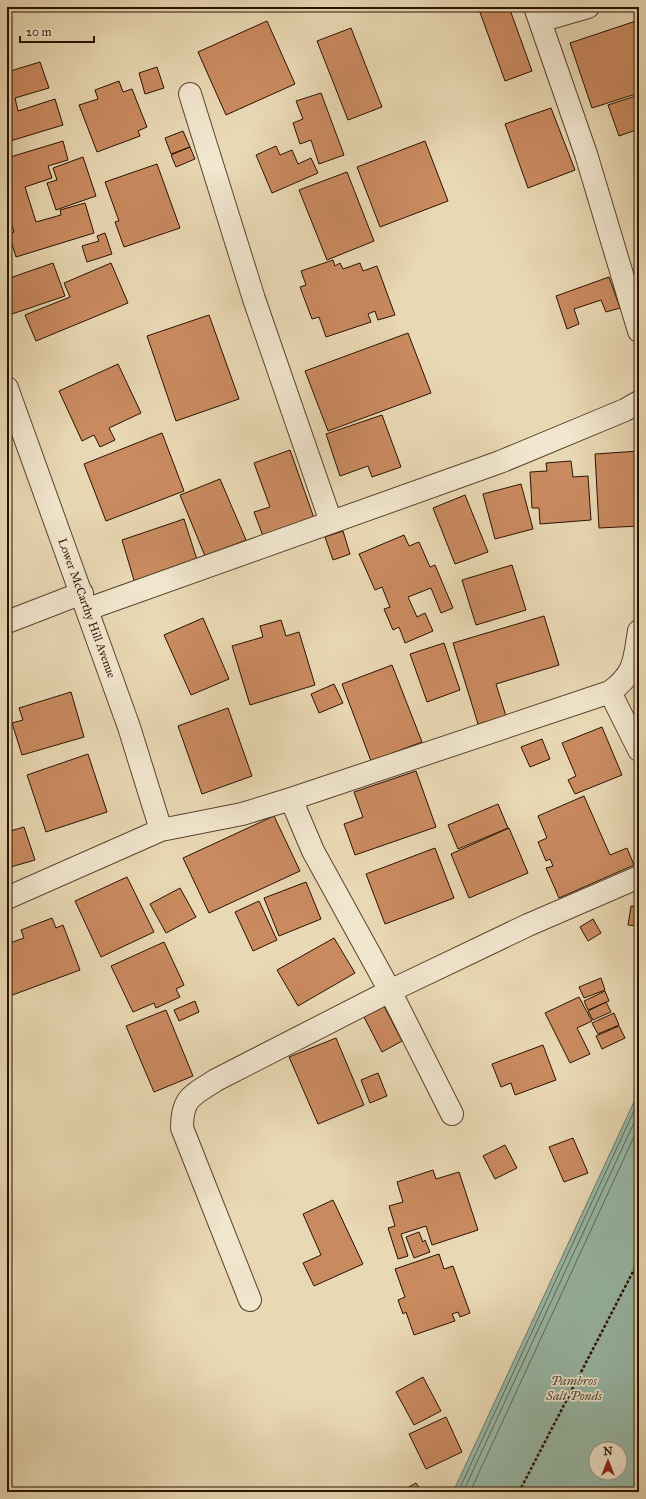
<svg xmlns="http://www.w3.org/2000/svg" width="646" height="1499" font-family="'IM FELL Great Primer',serif">
  <rect width="100%" height="100%" fill="#e9d8b4"/>
  <filter id="stains"><feTurbulence type="fractalNoise" baseFrequency=".005" numOctaves="4"/><feColorMatrix values="0 0 0 0 .2 0 0 0 0 .09 0 0 0 0 .02 0 0 0 .5 -.17"/></filter>
  <radialGradient id="worn" r=".72"><stop offset=".6" stop-color="#630" stop-opacity="0"/><stop offset="1" stop-color="#630" stop-opacity=".3"/></radialGradient>
  <path fill="#98baa9" stroke="#6c7765" fill-rule="evenodd" d="M639,1091v401h-186zM596,1449h24v24h-24z"/>
  <g fill="none" stroke-linecap="round" stroke-linejoin="round">
    <path stroke="#606654" stroke-width="1" d="M458,1492l181,-392
      M463,1492l176,-380
      M470,1492l169,-366"/>
  </g>
  <path fill="#ca8a60" stroke="#291200" d="M478,7h31l23,64 -27,10z
    M639,20v73l-47,15 -22,-65z
    M267,21l28,63 -69,31 -28,-63z
    M351,28l31,79 -34,13 -31,-79z
    M40,62l9,26 -34,10 3,13 37,-12 8,26 -56,17v-70z
    M157,67l7,21 -19,6 -6,-21z
    M119,81l4,11 9,-3 15,38 -9,4 2,5 -43,16 -18,-47 19,-6 -3,-9z
    M321,93l23,62 -25,9 -8,-24 -11,4 -7,-21 10,-4 -7,-18z
    M639,95v34l-20,7 -11,-31z
    M551,108l24,62 -47,18 -23,-64z
    M183,131l7,16 -19,7 -6,-16z
    M63,141l5,19 -20,6 4,12 -27,9 11,35 25,-7 -1,-5 25,-7 9,30 -78,24 -7,-23 5,-2 -7,-21v-53z
    M425,141l23,60 -68,26 -23,-60z
    M276,146l4,9 12,-5 6,14 13,-6 7,15 -46,20 -16,-38z
    M190,147l5,12 -19,8 -5,-12z
    M83,157l13,39 -40,14 -9,-27 10,-3 -4,-12z
    M157,164l23,64 -56,19 -9,-25 4,-1 -14,-39z
    M347,172l27,69 -47,19 -28,-70z
    M105,233l7,21 -25,8 -5,-16 17,-5 -2,-5z
    M333,260l2,6 5,-3 3,6 17,-6 3,8 14,-5 18,49 -17,5 -3,-9 -7,3 3,8 -45,15 -7,-20 -7,2 -12,-32 6,-2 -5,-14z
    M53,263l12,33 -56,19 -2,-36z
    M111,263l17,40 -92,38 -11,-26 45,-18 -6,-14z
    M609,277l11,31 -14,4 -5,-12 -27,9 5,15 -12,5 -11,-33z
    M209,315l30,84 -63,22 -29,-85z
    M408,333l23,60 -103,38 -23,-60z
    M118,364l23,49 -32,15 6,12 -15,7 -6,-12 -12,6 -23,-50z
    M382,415l19,52 -29,10 -4,-11 -28,10 -14,-42z
    M162,433l22,58 -78,30 -22,-57z
    M290,450l24,68 -51,18 -9,-24 16,-5 -16,-44z
    M639,451v75l-40,2 -4,-74z
    M571,461l2,16 15,-1 3,44 -51,4 -1,-16h-7l-2,-36 17,-1 -1,-8z
    M220,479l26,61 -41,16 -25,-61z
    M521,484l12,45 -38,10 -12,-45z
    M465,495l23,57 -33,12 -22,-56z
    M184,519l15,47 -63,21 -14,-47z
    M343,531l7,23 -17,6 -8,-23z
    M404,535l5,11 10,-4 11,25 5,-2 18,43 -12,5 -10,-25 -23,9 9,20 8,-4 8,18 -28,12 -6,-16 -6,3 -9,-21 6,-2 -8,-20 -7,3 -16,-36z
    M512,565l14,45 -50,15 -14,-45z
    M544,616l15,49 -63,19 10,32 -28,8 -25,-81z
    M203,618l26,61 -38,16 -27,-60z
    M281,620l5,16 13,-4 16,53 -65,20 -18,-59 31,-9 -3,-11z
    M444,643l16,47 -33,12 -17,-48z
    M392,665l30,77 -51,19 -29,-77z
    M334,684l9,19 -24,10 -8,-19z
    M71,692l13,45 -62,18 -10,-32 11,-3 -4,-12z
    M228,708l24,68 -50,18 -24,-68z
    M602,727l20,48 -47,19 -7,-14 8,-4 -14,-33z
    M542,739l8,20 -20,8 -9,-20z
    M88,754l19,58 -61,20 -19,-57z
    M416,771l20,56 -81,28 -11,-31 19,-7 -9,-25z
    M584,796l26,59 17,-7 7,17 -75,33 -13,-30 7,-2 -3,-7 -4,2 -8,-19 9,-4 -9,-22z
    M498,804l10,24 -50,21 -10,-24z
    M274,816l26,55 -91,42 -26,-55z
    M24,827l11,33 -28,8v-36z
    M509,828l19,45 -59,25 -18,-44z
    M435,848l19,50 -69,26 -19,-50z
    M127,877l27,55 -53,25 -26,-56z
    M306,882l15,37 -42,17 -15,-38z
    M180,888l16,29 -30,16 -16,-29z
    M259,901l18,39 -24,11 -18,-39z
    M631,906l8,1v19l-11,-1z
    M52,918l4,10 7,-3 17,45 -73,27v-53l17,-6 -3,-8z
    M593,919l8,14 -13,8 -8,-14z
    M334,938l21,35 -57,33 -21,-36z
    M164,942l20,43 -8,4 4,8 -24,11 -2,-5 -21,9 -22,-46z
    M601,978l4,12 -21,8 -5,-11z
    M605,991l4,10 -21,9 -4,-9z
    M579,997l13,24 -15,7 13,26 -20,9 -25,-50z
    M195,1001l4,11 -20,9 -5,-11z
    M606,1002l5,10 -18,8 -5,-9z
    M384,1006l18,35 -20,11 -18,-35z
    M166,1010l27,66 -39,16 -28,-66z
    M614,1013l5,12 -21,9 -6,-11z
    M619,1026l6,12 -23,11 -6,-13z
    M336,1038l28,67 -46,19 -29,-67z
    M543,1045l13,35 -41,15 -4,-12 -10,4 -9,-23z
    M378,1073l9,23 -17,7 -9,-23z
    M573,1138l15,35 -24,9 -15,-35z
    M505,1145l12,23 -22,11 -12,-23z
    M433,1170l3,9 23,-7 19,58 -46,15 -6,-19 -25,8 7,22 -10,3 -10,-31 7,-2 -6,-20 14,-4 -6,-20z
    M333,1200l30,64 -49,22 -11,-23 18,-8 -18,-41z
    M419,1232l4,10 2,-2 5,12 -16,6 -8,-21z
    M439,1254l5,15 9,-3 17,47 -10,4 -2,-5 -6,2 3,7 -41,14 -8,-23 -3,2 -5,-14 7,-3 -10,-28z
    M423,1377l18,34 -27,14 -18,-33z
    M446,1417l16,35 -36,17 -17,-35z
    M416,1483l6,9h-22z"/>
  <g fill="none" stroke-linecap="round" stroke-linejoin="round">
    <g stroke="#59442d" stroke-width="24">
      <path id="street" d="M535,7l51,147 53,177
        M540,21l48,-14
        M190,94l64,205 77,223
        M7,388l122,339 32,103
        M88,609l412,-147 125,-52 14,-8
        M7,622l75,-29
        M610,692l29,58
        M291,799l319,-107c26,-19 24,-32 29,-61
        M7,898l154,-68 81,-16 49,-15 22,52 77,140 -174,89c-24,16 -34,17 -34,48l68,172
        M452,1114l-62,-123 138,-66 111,-48"/>
    </g>
    <path stroke="#291200" stroke-width="2.5" stroke-dasharray="3 2" stroke-linecap="butt" d="M519,1492l120,-232"/>
    <use href="#street" stroke="#f1e6ce" stroke-width="22"/>
  </g>
  <g text-anchor="middle" stroke-width="3.5" stroke-linejoin="round" paint-order="stroke">
    <g font-size="12" fill="#291200" stroke="#f1e6ce">
      <text transform="translate(87 608) rotate(70)" y="4">Lower McCarthy Hill Avenue</text>
    </g>
    <g font-size="13" font-style="italic" fill="#504d3b" stroke="#f1e6ce">
      <text x="574" y="1385">Pambros<tspan x="574" dy="15">Salt Ponds</tspan></text>
    </g>
  </g>
  <rect width="646" height="1499" fill="none" stroke="#e9d8b4" stroke-width="24"/>
  <rect x="8" y="8" width="630" height="1483" fill="none" stroke="#291200" stroke-width="2"/>
  <rect x="12" y="12" width="622" height="1475" fill="none" stroke="#291200"/>
  <g transform="translate(608 1461)"><circle r="19" fill="#f1e6ce" stroke="#a1917c"/>
  <path d="M0-3L7 15L0 10L-7 15Z" fill="#8f2418"/>
  <text y="-6" font-size="11" font-weight="bold" text-anchor="middle" fill="#291200">N</text>
  </g>
  <path d="M20 36v6h74v-6" fill="none" stroke="#291200" stroke-width="2"/>
  <text x="26" y="36" font-size="12" fill="#291200" stroke="#f1e6ce" stroke-width="3" paint-order="stroke">20 m</text>
  <rect width="100%" height="100%" filter="url(#stains)"/>
  <rect width="100%" height="100%" fill="url(#worn)"/>
</svg>
